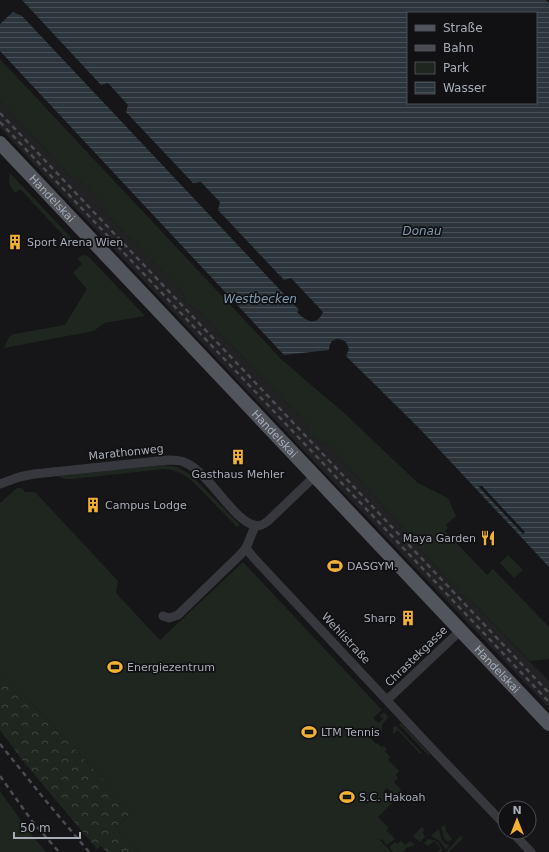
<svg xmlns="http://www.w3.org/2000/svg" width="549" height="852" font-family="'DejaVu Sans',sans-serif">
  <defs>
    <pattern id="forest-crowns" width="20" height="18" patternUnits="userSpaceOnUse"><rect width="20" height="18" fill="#1e261f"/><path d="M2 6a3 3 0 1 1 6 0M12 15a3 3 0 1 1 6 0" fill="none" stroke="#3c433d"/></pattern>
    <pattern id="water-rules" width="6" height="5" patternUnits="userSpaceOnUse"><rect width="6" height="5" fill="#2c353c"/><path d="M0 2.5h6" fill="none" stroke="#485056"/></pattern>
  </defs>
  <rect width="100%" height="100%" fill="#161618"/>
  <path fill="#222225" d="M0,101l71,76 6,1 28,29 6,12 72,74 2,10 11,5 110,115 4,13 19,10 89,98 -1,2 42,45v3l8,3 82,84v27l-227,-238 -308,-327 -14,-16z"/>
  <path fill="#1e261f" d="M0,59l282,301 61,52 75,71 30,15 8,18 -10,9 2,3 -3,3 42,44 6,-6 56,58v32l-19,2 -63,-64 -8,-3v-3l-42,-45 1,-2 -89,-98 -19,-10 -4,-13 -110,-115 -11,-5 -2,-10 -72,-74 -6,-12 -28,-29 -6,-1 -71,-76z
    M10,173l70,74 -13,-2 -8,-6 4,-4 -43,-46 -5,4c-6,-7 -7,-12 -5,-20z
    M82,255l6,1 57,60 -41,7 -10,8 -90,17 5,-11 5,-3 51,-9 22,-36 -14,-16 9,-9 -4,-5z
    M164,465l13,2 14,8 49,50 -3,2 -43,-44c-9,-9 -17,-13 -30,-14l-92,10h-7l-7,-3z
    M17,488h5l3,4h10l83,89 -2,12 44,47 83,-78 139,148 -9,8 5,5 5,-4 -3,-3 4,-4 4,5 -6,8v7l-5,-5 -10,10 1,1 2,-1 6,7 1,-1 4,4 3,-1 3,3 -2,2 5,6 -2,3 11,11 -3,4 2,3 -4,4 8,9 -6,6 -9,-9 -3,3 9,11 -15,15 11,11 -3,2 9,9 -8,6 -5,-6 -2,1 11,12h-253l-23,-24 18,-17 -133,-141v-167z
    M508,555l15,15 -9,8 -14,-15z
    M401,723l29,31 -2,1 -29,-31z
    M395,725l27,28 -2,1 -22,-24 -5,4v-6z
    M0,791l30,42 16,19h-46z
    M445,824l1,7 6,8 -3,3c-7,-3 -5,-8 -8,-14z
    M422,827l2,2 -1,4 2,4 -5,5 -7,-6z
    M439,829c2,7 2,15 10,16l-3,5 -6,-9 -9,-5z
    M460,836l3,2 -14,14h-3z
    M428,839c8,1 12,4 14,11l-1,2h-4l4,-4 -7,-7 -6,5 -4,-3z
    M401,841l4,4 5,-4 5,4 -9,3 -2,4h-11l-4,-5 6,-5 2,2z"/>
  <path fill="url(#forest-crowns)" d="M0,670l133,141 -18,17 23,24h-32l-5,-6 -4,3 -74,-88 -23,-31z"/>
  <path fill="url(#water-rules)" fill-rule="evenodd" d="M22,0h524l3,3v564l-128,-137 -75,-74 3,-7 -3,-7c-8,-6 -17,-3 -17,8l-45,5 -284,-304v-27l13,-12 9,4 277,294 -2,2c8,9 20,15 26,0l-32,-34 -7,2 -66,-70 2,-8 -19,-20 -8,1 -67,-71 2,-7 -20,-22 -7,2zM408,13h128v90h-128z"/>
  <path fill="#161618" d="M478,486h4l43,46 -2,2z"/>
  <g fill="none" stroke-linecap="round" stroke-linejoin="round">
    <path stroke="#37383d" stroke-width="9" d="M0,484l19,-7 15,-3 134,-14c5,0 13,0 18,3 23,10 48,58 68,62 6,2 10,-1 14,-4l47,-45
      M246,548l7,9 184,197 68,71
      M163,616l6,2 9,-3 63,-61 5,-6 9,-22
      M387,700l74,-70
      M512,832l19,20"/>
    <path stroke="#53555c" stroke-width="14" id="s1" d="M0,143l549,581"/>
    <path stroke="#4a4c52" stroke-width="2.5" stroke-dasharray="5 4" stroke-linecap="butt" d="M0,113l549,580
      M0,122l549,580
      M0,744l46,57 43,51
      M0,776l32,45 27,31"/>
  </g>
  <defs>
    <g id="building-bare" transform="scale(1.2)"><path d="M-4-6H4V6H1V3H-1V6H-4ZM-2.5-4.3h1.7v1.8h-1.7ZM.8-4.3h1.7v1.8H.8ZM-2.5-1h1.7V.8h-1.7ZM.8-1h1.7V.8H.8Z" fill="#f2b134" stroke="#111113" stroke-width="2.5" paint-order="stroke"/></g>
    <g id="restaurant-bare" transform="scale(1.2)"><path d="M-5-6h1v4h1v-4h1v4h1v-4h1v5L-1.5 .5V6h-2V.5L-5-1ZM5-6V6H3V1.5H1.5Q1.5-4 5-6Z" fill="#f2b134" stroke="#111113" stroke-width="2.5" paint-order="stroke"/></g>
    <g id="stadium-bare" transform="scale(1.2)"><path d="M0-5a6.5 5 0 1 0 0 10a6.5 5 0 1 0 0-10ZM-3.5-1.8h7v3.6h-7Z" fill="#f2b134" stroke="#111113" stroke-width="2.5" paint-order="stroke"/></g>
  </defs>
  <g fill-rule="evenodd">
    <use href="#building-bare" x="15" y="242"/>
    <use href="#building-bare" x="238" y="457"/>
    <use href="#building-bare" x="93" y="505"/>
    <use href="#restaurant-bare" x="488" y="538"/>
    <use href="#stadium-bare" x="335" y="566"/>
    <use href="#building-bare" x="408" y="618"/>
    <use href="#stadium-bare" x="115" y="667"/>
    <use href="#stadium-bare" x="309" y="732"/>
    <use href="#stadium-bare" x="347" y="797"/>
  </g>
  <g text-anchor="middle" stroke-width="3.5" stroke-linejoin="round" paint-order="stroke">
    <g font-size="11" fill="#a8adb8" stroke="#111113">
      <text dy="4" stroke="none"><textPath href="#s1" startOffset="76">Handelskai</textPath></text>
      <text dy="4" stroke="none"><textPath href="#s1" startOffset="400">Handelskai</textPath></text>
      <text transform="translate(126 452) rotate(-6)" y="4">Marathonweg</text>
      <text transform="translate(346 638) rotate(47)" y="4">Wehlistraße</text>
      <text transform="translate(416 656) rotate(-44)" y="4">Chrastekgasse</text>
      <text dy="4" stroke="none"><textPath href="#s1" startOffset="724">Handelskai</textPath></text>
    </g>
    <g font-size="11" fill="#a8adb8" stroke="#111113" text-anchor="start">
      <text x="27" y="246">Sport Arena Wien</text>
      <text x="238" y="478" text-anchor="middle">Gasthaus Mehler</text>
      <text x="105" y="509">Campus Lodge</text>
      <text x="476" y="542" text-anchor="end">Maya Garden</text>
      <text x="347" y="570">DASGYM.</text>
      <text x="396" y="622" text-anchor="end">Sharp</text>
      <text x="127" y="671">Energiezentrum</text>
      <text x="321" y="736">LTM Tennis</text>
      <text x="359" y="801">S.C. Hakoah</text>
    </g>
    <g font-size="12" font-style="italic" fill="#7f9bb3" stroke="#111113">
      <text x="422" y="235">Donau</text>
      <text x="260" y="303">Westbecken</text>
    </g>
  </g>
  <rect x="407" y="12" width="130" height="92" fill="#111113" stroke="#4d4f55"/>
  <rect x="415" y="25" width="20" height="6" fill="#53555c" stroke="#4d4f55"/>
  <text x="443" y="32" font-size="12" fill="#a8adb8">Straße</text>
  <rect x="415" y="45" width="20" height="6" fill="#4a4c52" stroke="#4d4f55"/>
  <text x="443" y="52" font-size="12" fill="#a8adb8">Bahn</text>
  <rect x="415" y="62" width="20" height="12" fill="#1e261f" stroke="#4d4f55"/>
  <text x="443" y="72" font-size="12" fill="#a8adb8">Park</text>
  <rect x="415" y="82" width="20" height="12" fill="url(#water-rules)" stroke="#4d4f55"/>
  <text x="443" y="92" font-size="12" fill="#a8adb8">Wasser</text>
  <g transform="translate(517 820)"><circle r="19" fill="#111113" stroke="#4d4f55"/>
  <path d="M0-3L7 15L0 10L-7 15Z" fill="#f2b134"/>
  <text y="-6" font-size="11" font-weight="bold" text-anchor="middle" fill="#a8adb8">N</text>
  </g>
  <path d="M14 832v6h66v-6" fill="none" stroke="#a8adb8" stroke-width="2"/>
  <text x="20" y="832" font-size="12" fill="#a8adb8" stroke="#111113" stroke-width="3" paint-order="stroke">50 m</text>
</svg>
